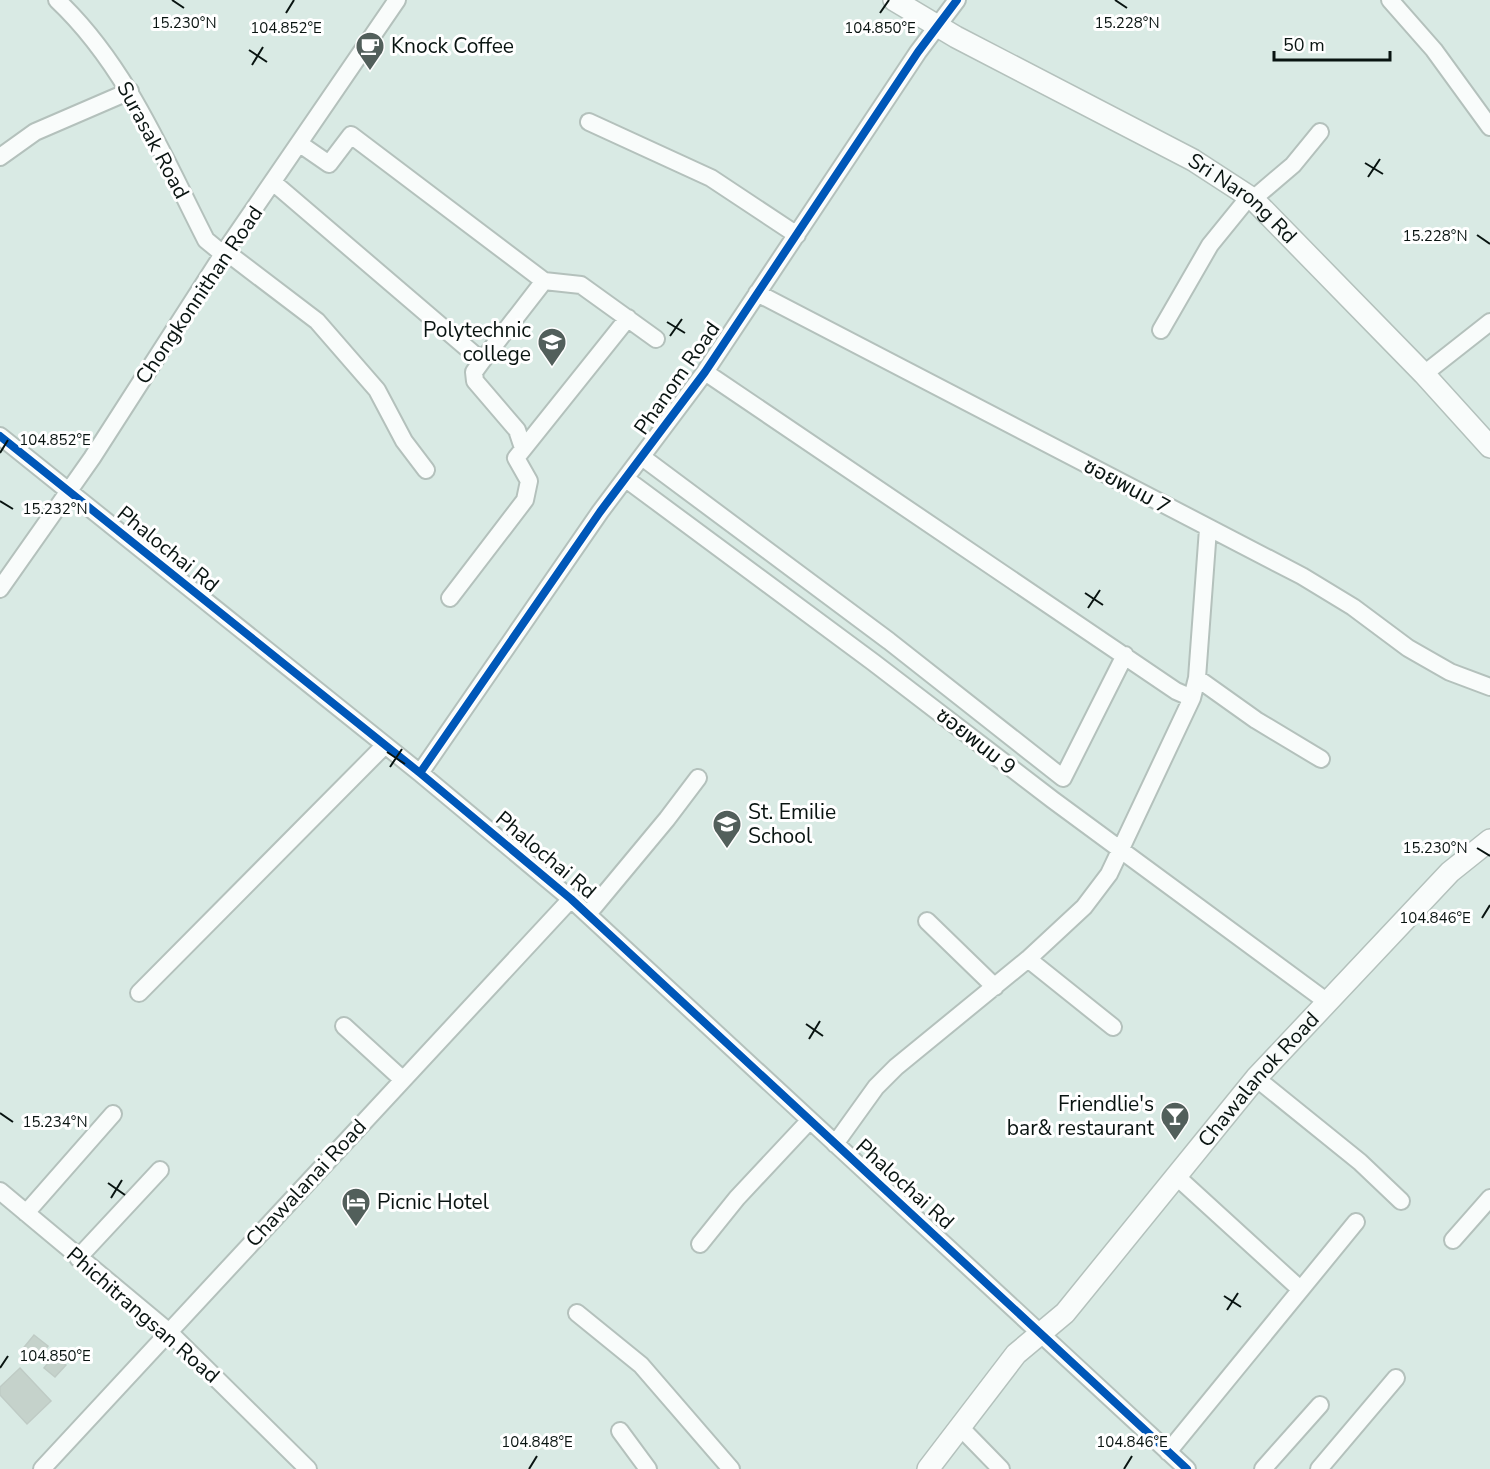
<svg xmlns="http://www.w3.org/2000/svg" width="1490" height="1469" font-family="'Nunito Sans','Noto Sans Thai',sans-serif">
  <rect width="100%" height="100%" fill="#d9eae4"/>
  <path fill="#c5d2cb" stroke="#bfcbc5" stroke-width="1.5" d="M34,1335l14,11 -13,16 -14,-11z
    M55,1355l11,10 -11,12 -11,-9z
    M20,1368l31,33 -24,23 -27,-29v-8z"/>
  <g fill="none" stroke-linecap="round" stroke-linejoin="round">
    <g stroke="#b4c1bc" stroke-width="20">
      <path id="minor" d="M57,0c69,65 106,156 149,240l17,14
        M1390,0l44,50 56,77
        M589,122l122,56 86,57
        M0,157l35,-25 95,-41
        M274,183l208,178 62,-80 -193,-146 -22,29 -29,-20
        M1253,199l40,-34 27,-33
        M225,251l92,70 60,69 27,51 22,29
        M544,281l37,4 75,54
        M757,293l545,283 51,31 55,41 42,24 40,15
        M1161,330l49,-85 39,-48
        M482,361l-8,11 1,9 42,49 6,18
        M705,372l471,319 16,7
        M1424,374l66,-52
        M0,436l420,337 151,126 616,570
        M642,457l247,184 174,137 62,-123
        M626,479l247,183 180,138 273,201
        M0,589l92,-131 131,-204 174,-254
        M450,598l75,-98 4,-19 -13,-23 112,-140
        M1197,678l59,42 65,39
        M420,773l180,-261 105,-140 213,-320 39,-52
        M588,914l79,-95 31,-41
        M927,921l68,66
        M1028,959l85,68
        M139,993l246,-248
        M344,1026l58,53
        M1256,1078l104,84 41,39
        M835,1144l41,-57 20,-20 132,-108 56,-52 25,-33 83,-176 5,-20 11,-149
        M1176,1176l124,113
        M0,1191l169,141 139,137
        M26,1213l87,-99
        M1453,1240l37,-42
        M700,1244l37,-46 73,-78
        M78,1258l82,-88
        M577,1313l64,52 90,104
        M960,1427l41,42
        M620,1431l28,38
        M1168,1452l188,-230
        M42,1469l529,-570
        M1263,1469l57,-64
        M1319,1469l77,-91"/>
    </g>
    <g stroke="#b4c1bc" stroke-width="24">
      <g id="major">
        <path id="s1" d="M894,0l62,37 237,123 60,39 171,175 66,73"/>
        <path id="s2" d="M928,1469l88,-115 49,-41 191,-235 194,-206 40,-32"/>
      </g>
    </g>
    <use href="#minor" stroke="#f9fcfb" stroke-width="16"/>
    <use href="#major" stroke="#f9fcfb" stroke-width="21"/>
    <g stroke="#fff" stroke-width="11">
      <path id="cycleway" d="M0,436l420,337 151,126 616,570
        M420,773l180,-261 105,-140 213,-320 39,-52"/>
    </g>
    <use href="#cycleway" stroke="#0057b8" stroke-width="8"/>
  </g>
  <path fill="none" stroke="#091411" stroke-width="2" d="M172,0l12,8M1115,0l12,8M286,13l8,-13M880,13l9,-13M249,50l18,12M252,65l11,-18M1365,163l18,11M1368,177l12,-18M1477,235l13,9M667,322l18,11M670,336l12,-17M0,453l8,-13M0,501l13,8M1085,593l18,12M1088,608l12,-18M387,752l18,12M390,767l12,-18M1477,848l13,8M1482,918l8,-13M806,1024l17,12M809,1039l11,-18M0,1113l13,9M108,1183l17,12M111,1198l11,-18M1224,1296l17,11M1227,1310l11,-17M0,1368l8,-12M529,1469l8,-13M1124,1469l8,-13"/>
  <defs>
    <g id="cafe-pin" transform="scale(1.5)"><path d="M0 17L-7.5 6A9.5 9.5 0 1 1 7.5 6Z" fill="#525f5b" stroke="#fff"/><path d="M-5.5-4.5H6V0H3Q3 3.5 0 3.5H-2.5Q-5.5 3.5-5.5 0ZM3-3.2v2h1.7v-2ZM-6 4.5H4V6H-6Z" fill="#fff"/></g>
    <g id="university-pin" transform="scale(1.5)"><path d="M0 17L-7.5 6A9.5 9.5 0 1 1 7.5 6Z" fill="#525f5b" stroke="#fff"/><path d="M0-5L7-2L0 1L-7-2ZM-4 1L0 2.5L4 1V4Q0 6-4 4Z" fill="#fff"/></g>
    <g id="school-pin" transform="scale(1.5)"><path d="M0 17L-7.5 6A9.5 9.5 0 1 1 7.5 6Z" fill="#525f5b" stroke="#fff"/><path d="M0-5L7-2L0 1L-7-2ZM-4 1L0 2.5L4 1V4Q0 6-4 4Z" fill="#fff"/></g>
    <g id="bar-pin" transform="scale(1.5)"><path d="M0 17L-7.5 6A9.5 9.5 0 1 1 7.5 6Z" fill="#525f5b" stroke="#fff"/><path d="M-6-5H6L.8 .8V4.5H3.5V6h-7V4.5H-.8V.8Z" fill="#fff"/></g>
    <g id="hotel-pin" transform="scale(1.5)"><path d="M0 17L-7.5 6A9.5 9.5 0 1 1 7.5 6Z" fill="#525f5b" stroke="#fff"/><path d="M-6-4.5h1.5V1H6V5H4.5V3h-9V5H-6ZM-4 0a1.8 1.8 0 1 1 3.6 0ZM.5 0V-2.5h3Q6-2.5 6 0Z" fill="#fff"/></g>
  </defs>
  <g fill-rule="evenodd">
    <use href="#cafe-pin" x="370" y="46"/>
    <use href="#university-pin" x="552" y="342"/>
    <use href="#school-pin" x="727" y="824"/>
    <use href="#bar-pin" x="1175" y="1116"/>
    <use href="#hotel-pin" x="356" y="1202"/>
  </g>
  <g text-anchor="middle" stroke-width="6" stroke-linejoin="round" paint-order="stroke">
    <g font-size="21" fill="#091411" stroke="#fff" text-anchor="start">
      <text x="391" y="53">Knock Coffee</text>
      <text x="531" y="337" text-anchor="end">Polytechnic<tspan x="531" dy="24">college</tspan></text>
      <text x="748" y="819">St. Emilie<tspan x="748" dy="24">School</tspan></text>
      <text x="1154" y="1111" text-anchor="end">Friendlie's<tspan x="1154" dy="24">bar&amp; restaurant</tspan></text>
      <text x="377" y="1209">Picnic Hotel</text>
    </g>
    <g font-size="21" fill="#091411" stroke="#fff">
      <text transform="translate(153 140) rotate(62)" y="7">Surasak Road</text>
      <text dy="7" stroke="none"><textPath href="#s1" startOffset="402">Sri Narong Rd</textPath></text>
      <text transform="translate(199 295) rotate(-56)" y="7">Chongkonnithan Road</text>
      <text transform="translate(677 378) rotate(-55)" y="7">Phanom Road</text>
      <text transform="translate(1127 486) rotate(28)" y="7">ซอยพนม 7</text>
      <text transform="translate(168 549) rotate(39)" y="7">Phalochai Rd</text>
      <text transform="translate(976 741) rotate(38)" y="7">ซอยพนม 9</text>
      <text transform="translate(546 855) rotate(40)" y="7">Phalochai Rd</text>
      <text dy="7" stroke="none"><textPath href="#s2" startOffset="512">Chawalanok Road</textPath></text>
      <text transform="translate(306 1183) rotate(-47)" y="7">Chawalanai Road</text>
      <text transform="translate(905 1184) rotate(42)" y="7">Phalochai Rd</text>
      <text transform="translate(143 1315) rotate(41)" y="7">Phichitrangsan Road</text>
    </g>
  </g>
  <g font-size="15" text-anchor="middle" fill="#091411" stroke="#fff" stroke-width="6" stroke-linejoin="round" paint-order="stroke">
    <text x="184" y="28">15.230°N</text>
    <text x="1127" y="28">15.228°N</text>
    <text x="286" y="33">104.852°E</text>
    <text x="880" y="33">104.850°E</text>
    <text x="1435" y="241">15.228°N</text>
    <text x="55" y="445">104.852°E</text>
    <text x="55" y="514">15.232°N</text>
    <text x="1435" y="853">15.230°N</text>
    <text x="1435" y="923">104.846°E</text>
    <text x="55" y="1127">15.234°N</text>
    <text x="55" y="1361">104.850°E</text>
    <text x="537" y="1447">104.848°E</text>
    <text x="1132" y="1447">104.846°E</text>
  </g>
  <path d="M1274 51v9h116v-9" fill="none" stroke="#091411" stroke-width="3"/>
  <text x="1283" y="51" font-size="18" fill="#091411" stroke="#ffffff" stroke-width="4.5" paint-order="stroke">50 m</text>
</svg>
